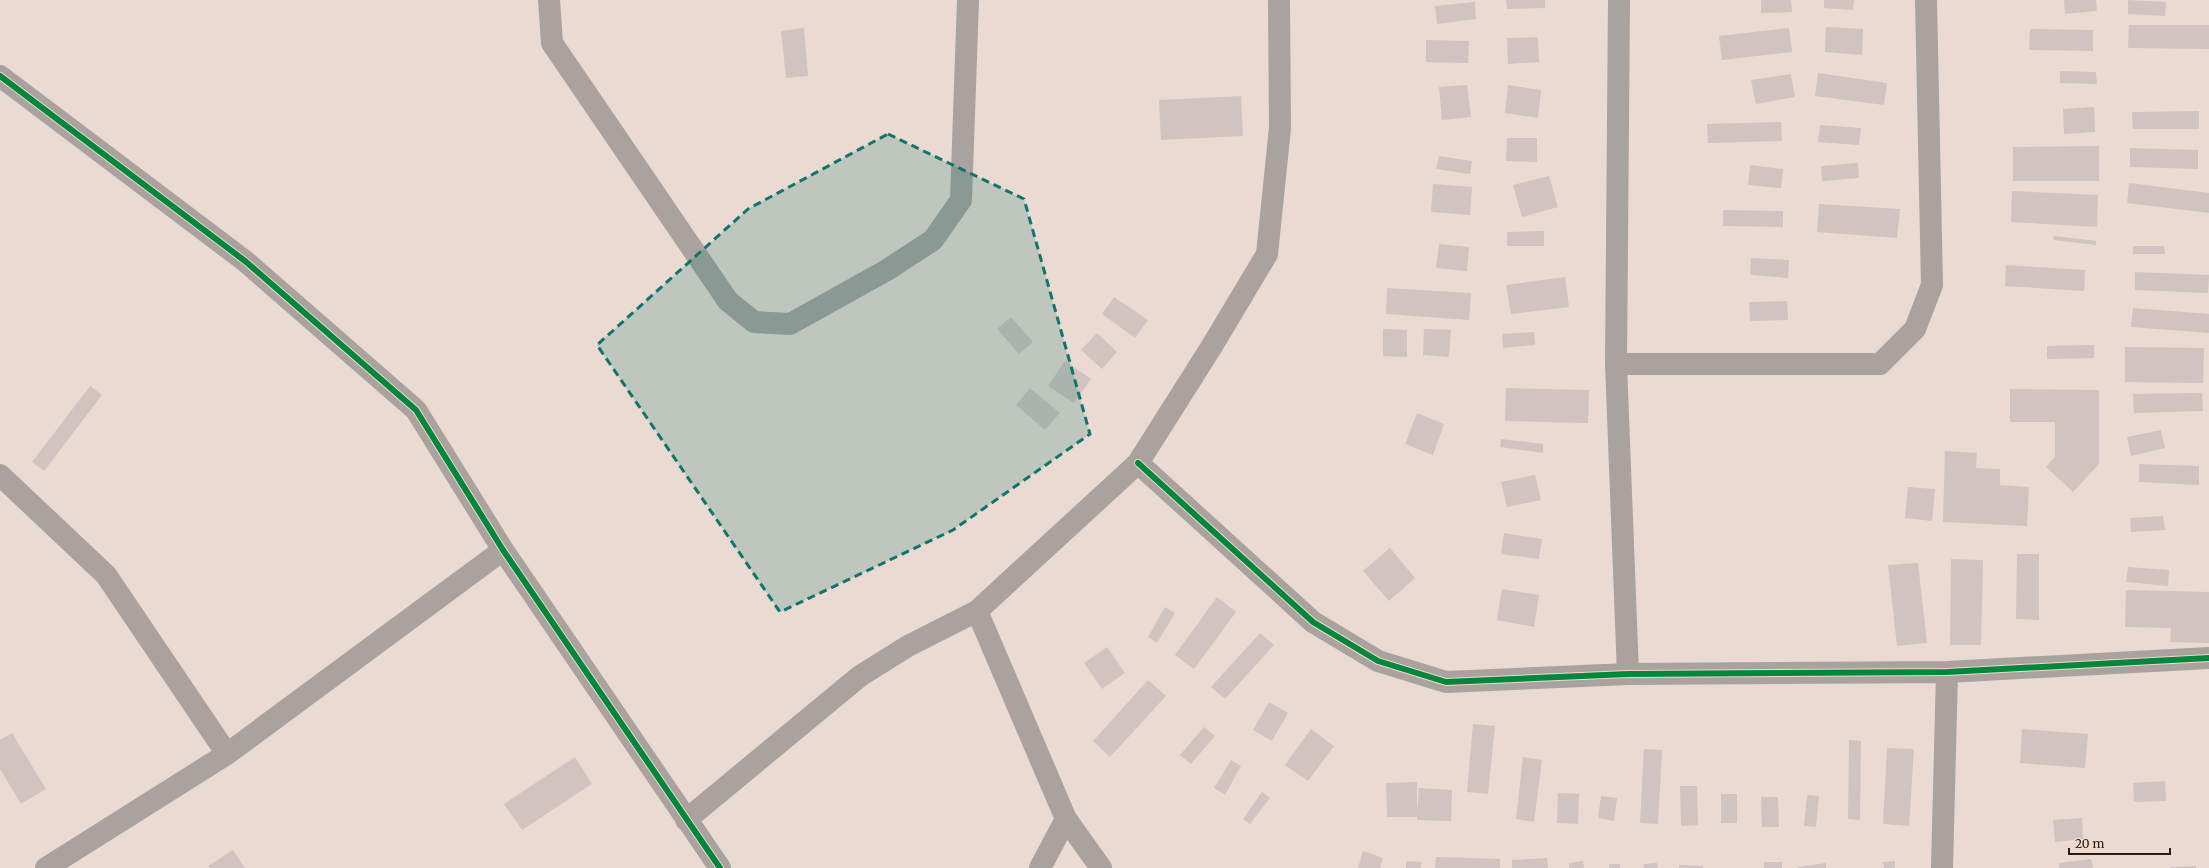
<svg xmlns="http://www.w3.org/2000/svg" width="2209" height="868" font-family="Merriweather,serif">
  <rect width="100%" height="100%" fill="#eadad2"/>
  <path fill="#d1c3bf" d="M1506,0h39v8l-38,1z
    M1761,0h30l1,12 -31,1z
    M1824,0h30l-1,10 -29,-2z
    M2064,0h32l1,11 -32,3z
    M2128,0l38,2 -1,14 -37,-2z
    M1475,2l1,17 -39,5 -2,-18z
    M2129,25h80v24l-81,-1z
    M1826,27l37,2 -1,26 -37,-3z
    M804,28l4,48 -22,2 -5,-47z
    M1789,28l3,24 -70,8 -3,-24z
    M2030,29l63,1v21l-64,-1z
    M1538,37l1,25 -31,2 -1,-26z
    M1426,40l43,1 -1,22 -42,-1z
    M2060,71l36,1 1,12 -37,-1z
    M1818,73l69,10 -3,22 -69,-9z
    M1791,74l4,23 -39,7 -5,-24z
    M1467,85l4,32 -29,3 -3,-33z
    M1508,85l33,5 -3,28 -33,-5z
    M1241,96l2,40 -82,4 -2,-40z
    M2094,107l1,25 -31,2 -1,-25z
    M2199,111v18h-66l-1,-17z
    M1781,122l1,19 -74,2 -1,-19z
    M1820,125l41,3 -2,17 -41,-3z
    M1507,138h30v24l-31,-1z
    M2099,146v35h-86v-34z
    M2130,148l68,2v19l-68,-2z
    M1439,156l33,5 -2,13 -34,-5z
    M1858,163l1,15 -37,3 -1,-15z
    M1750,165l33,4 -2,19 -33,-3z
    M1549,176l9,31 -36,10 -9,-32z
    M2129,183l80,10v20l-82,-10z
    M1433,184l39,3 -2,28 -39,-3z
    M2012,191l86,4 -1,32 -86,-5z
    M1819,204l81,5 -3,29 -80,-6z
    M1723,210l60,1v16l-60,-1z
    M1544,231v15h-37v-14z
    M2054,236l42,5v4l-43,-5z
    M1439,244l30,3 -2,24 -31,-3z
    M2133,246h31l1,8h-32z
    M1751,258l38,2 -1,18 -38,-3z
    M2006,265l79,5 -1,21 -79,-5z
    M2135,272l74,3 -1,18 -73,-3z
    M1565,277l4,30 -58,7 -5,-29z
    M1387,288l84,5 -2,27 -83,-6z
    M1114,297l34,23 -13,18 -33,-24z
    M1787,301l1,19 -38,1 -1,-19z
    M2133,308l76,6v19l-78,-6z
    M1011,317l22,25 -14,12 -22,-25z
    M1383,329l24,1v27l-24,-1z
    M1424,329l27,1 -2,27 -26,-2z
    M1534,332l1,13 -32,3 -1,-14z
    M1097,333l20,19 -15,17 -21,-19z
    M2094,345v13l-47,1v-13z
    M2125,347l79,1 -1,35 -78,-1z
    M1065,361l26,18 -17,24 -26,-17z
    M90,386l12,9 -58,76 -12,-9z
    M1030,388l30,25 -15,17 -29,-25z
    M1506,388l83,2 -1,33 -83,-2z
    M2010,389l89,1v74l-26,28 -27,-25 9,-10v-35h-45z
    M2202,393l1,18 -69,2 -1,-19z
    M1417,413l27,11 -11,31 -28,-11z
    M2161,430l4,18 -34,8 -4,-19z
    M1501,439l42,5v9l-43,-6z
    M1945,451l32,2 -1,15 24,1v16l29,2 -2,39 -84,-4z
    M2139,464l60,2v19l-60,-3z
    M1535,475l6,25 -34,7 -6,-25z
    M1908,487l27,2 -3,32 -27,-3z
    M2163,516l2,14 -34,2 -1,-14z
    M1504,533l38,6 -3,20 -38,-5z
    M1390,548l25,30 -26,23 -26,-30z
    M2017,554h22v66l-23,-1z
    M1951,559l32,1 -2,85h-31z
    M1918,563l9,80 -30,3 -9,-81z
    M2128,567l41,3 -1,16 -42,-4z
    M1502,589l37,6 -5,32 -37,-7z
    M2126,590l83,2v51l-39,-1 1,-14 -46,-1z
    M1217,597l19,15 -42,57 -19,-14z
    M1165,607l10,6 -18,30 -9,-6z
    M1260,633l14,12 -49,54 -14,-12z
    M1107,647l18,26 -23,16 -18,-26z
    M1148,680l18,16 -56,61 -17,-16z
    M1269,702l19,11 -16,28 -19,-11z
    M1473,724l22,2 -7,68 -21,-2z
    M1204,727l11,9 -24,28 -11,-9z
    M1311,729l23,17 -26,35 -23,-16z
    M2022,729l66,5 -3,34 -65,-5z
    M12,733l34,56 -25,15 -21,-35v-29z
    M1849,740l12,1 -1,79 -12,-1z
    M1887,748l27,1 -5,77 -26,-2z
    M1644,749l18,1 -4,74 -18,-1z
    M575,757l17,27 -70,46 -18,-26z
    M1523,757l19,3 -8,62 -18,-3z
    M1231,760l10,6 -16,29 -11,-7z
    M2165,781l1,20 -32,1 -1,-19z
    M1417,782v31l2,-25 33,2 -1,31 -34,-1v-3h-30l-1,-34z
    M1680,786h17l1,39 -17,1z
    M1262,792l8,6 -20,26 -7,-5z
    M1558,793l21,1 -1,30 -21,-1z
    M1721,794h16v29h-16z
    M1807,795l12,1 -3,31 -12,-1z
    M1601,796l16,2 -3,23 -16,-3z
    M1761,797h17l1,30h-17z
    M2082,818l1,21 -28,3 -2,-22z
    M233,850l12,18h-35l-2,-2z
    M1363,851l20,7 -3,10h-22z
    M1436,857l64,2v9h-65z
    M1547,858l1,10h-36v-8z
    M2091,859l2,9h-34v-5z
    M1406,861l15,1v6h-15z
    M1583,861l1,7h-15v-5z
    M1895,861v7h-11l-1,-6z
    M1764,862h18v6h-18z
    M1657,863l1,5h-14l-1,-4z
    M1826,863v5h-28v-1z
    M1609,864h11v4h-11z
    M1679,865l24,1v2h-24z
    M2196,866v2h-26v-1z"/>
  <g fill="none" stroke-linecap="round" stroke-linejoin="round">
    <path stroke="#a9a29e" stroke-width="22" d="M549,0l3,43 176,258 26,21 36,2 97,-54 46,-30 28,-40 7,-200
      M1619,0l-3,364 12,310
      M0,76l245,185 171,149 87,140 217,318
      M1616,364h264l35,-35 17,-44 -6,-285
      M1138,463l175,159 65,39 68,21 182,-8 319,-2 262,-14
      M0,475l106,100 121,179
      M977,611l89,208 35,49
      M686,820l174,-144 48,-30 69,-35 161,-148 74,-117 55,-92 13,-126 -1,-128
      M46,868l181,-114 276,-204
      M1040,868l26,-49
      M1942,868l5,-196"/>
    <g stroke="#f5d7c8" stroke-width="8">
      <path id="cycleway" d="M0,76l245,185 171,149 87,140 217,318
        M1138,463l175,159 65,39 68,21 182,-8 319,-2 262,-14"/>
    </g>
    <use href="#cycleway" stroke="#00873e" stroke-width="6"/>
  </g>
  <path fill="#0f766e" fill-opacity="0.2" stroke="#0f766e" stroke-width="3" stroke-dasharray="8 5" stroke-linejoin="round" d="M888,134l136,65 66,235 -137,96 -173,82 -183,-267 151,-136z"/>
  <path d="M2069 848v6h101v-6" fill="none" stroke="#281d18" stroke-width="2"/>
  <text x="2075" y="848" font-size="12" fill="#281d18" stroke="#f5d7c8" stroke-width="3" paint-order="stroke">20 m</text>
</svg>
